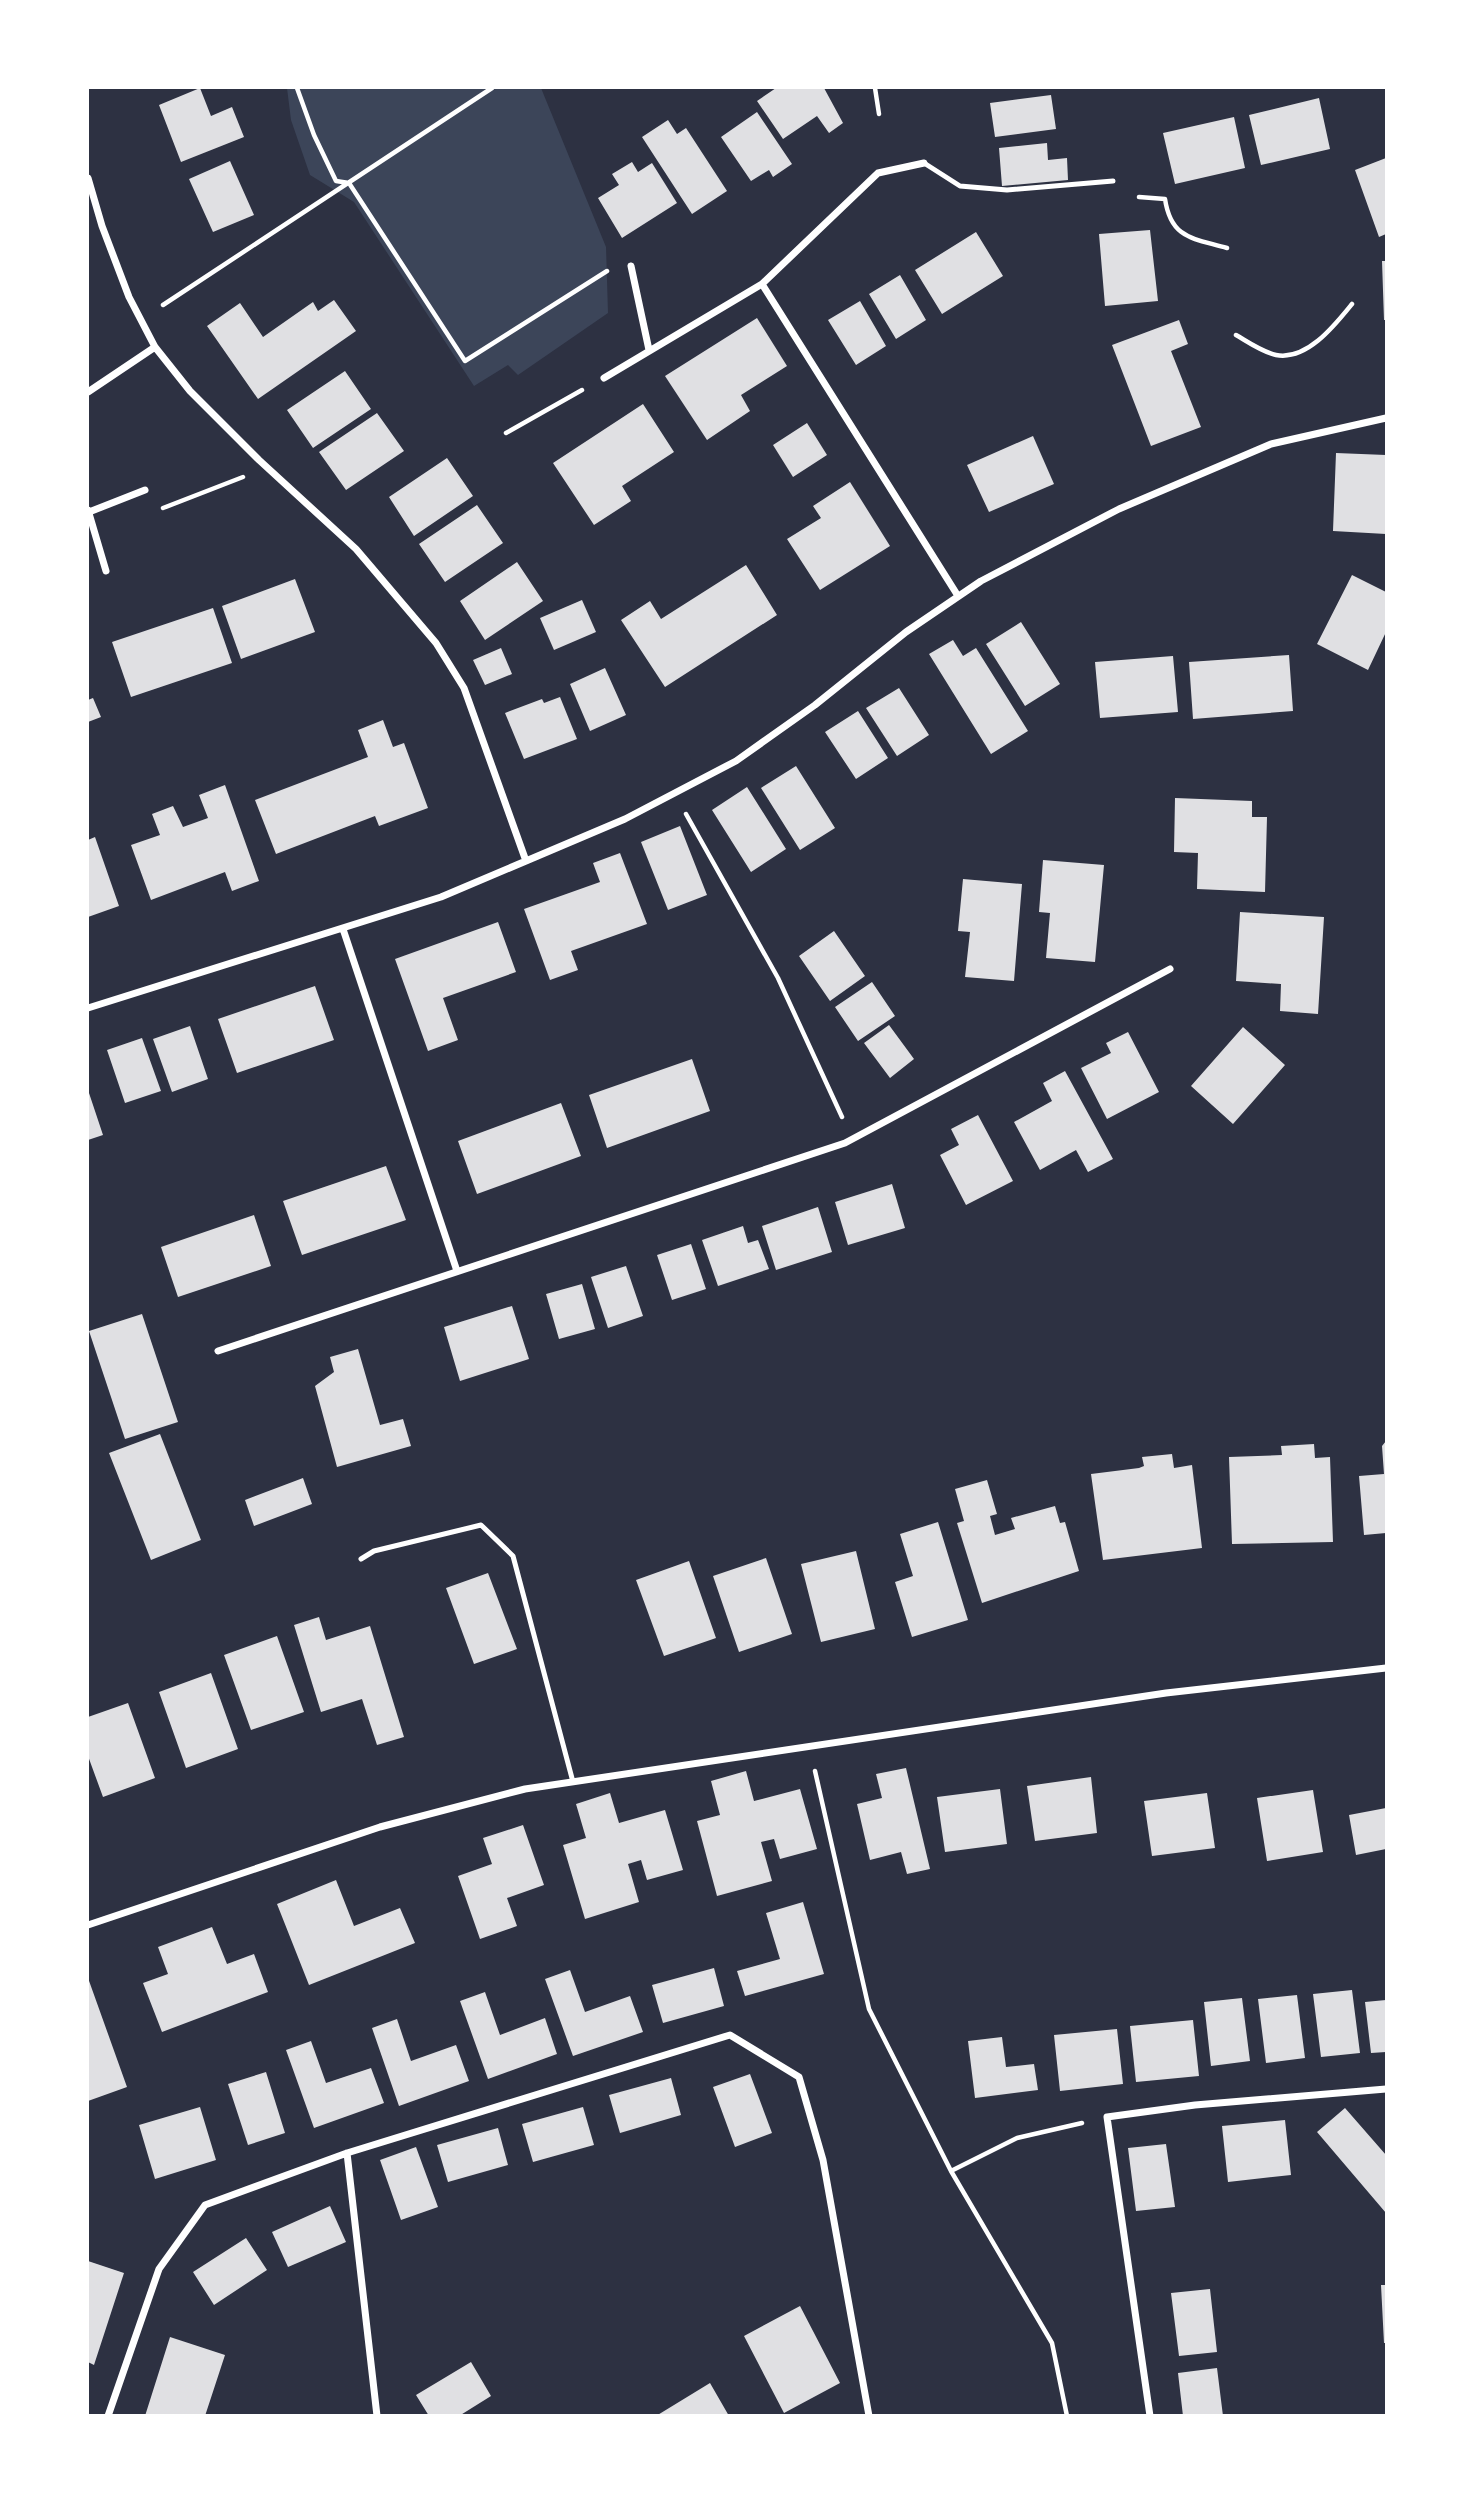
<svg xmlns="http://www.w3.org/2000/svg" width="1474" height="2503" font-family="'Open Sans',sans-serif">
  <rect width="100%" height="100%" fill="#2d3142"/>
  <path fill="#3c4559" d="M287,88h254l65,159 2,66 -90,62 -10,-10 -34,21 -120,-184 -44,-27 -19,-55z"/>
  <path fill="#e0e0e3" d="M200,88l11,28 21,-9 12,30 -63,25 -22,-57z
    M776,88h48l19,35 -14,10 -12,-17 -34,23 -26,-38z
    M1051,95l5,34 -61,8 -5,-34z
    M1319,98l11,51 -69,16 -12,-50z
    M757,112l35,52 -19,13 -4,-7 -18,11 -30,-44z
    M1234,117l11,51 -70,16 -12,-51z
    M668,120l9,14 9,-6 41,63 -35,23 -50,-77z
    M1047,143l1,17 19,-2 1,22 -66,6 -3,-38z
    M1386,158v76l-7,3 -24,-67z
    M230,161l24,54 -41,17 -24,-53z
    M632,162l6,10 14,-9 25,40 -55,35 -24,-40 21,-13 -7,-11z
    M1150,230l8,71 -53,5 -6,-72z
    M976,232l27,44 -61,38 -27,-44z
    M1382,261h4v59h-2z
    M900,275l26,45 -30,19 -27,-45z
    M334,300l22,31 -98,68 -51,-73 33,-23 23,34 50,-35 5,9z
    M860,301l26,45 -30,19 -28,-45z
    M757,318l30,48 -46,29 9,16 -43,29 -42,-64z
    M1179,320l9,24 -17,7 30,76 -50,19 -39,-101z
    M345,371l26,38 -58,39 -26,-38z
    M643,404l31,48 -52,34 9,15 -37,24 -41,-62z
    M377,413l27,38 -58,39 -27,-38z
    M807,423l20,32 -34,22 -20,-32z
    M1033,436l21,48 -65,28 -22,-47z
    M1336,453l50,2v79l-53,-3z
    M447,458l26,38 -59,40 -25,-39z
    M850,482l40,64 -70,44 -33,-51 34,-21 -8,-12z
    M477,505l26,38 -58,39 -26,-38z
    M517,562l26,39 -58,39 -25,-39z
    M746,565l31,50 -112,72 -44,-67 29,-19 11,18z
    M1352,575l34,17v40l-18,38 -51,-26z
    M295,579l20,53 -74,27 -19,-53z
    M582,600l14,32 -42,18 -14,-32z
    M213,608l19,55 -101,34 -19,-55z
    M1021,622l39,62 -35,22 -39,-62z
    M953,640l10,16 13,-8 52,83 -37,23 -62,-100z
    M501,648l11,26 -27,11 -12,-25z
    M1289,655l4,56 -100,8 -4,-57z
    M1173,656l5,56 -78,6 -5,-56z
    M605,668l21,47 -36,16 -20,-47z
    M899,688l30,47 -32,21 -31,-48z
    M560,697l17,42 -53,20 -19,-46 37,-14 2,4z
    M93,698l8,19 -13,5v-22z
    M858,711l30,47 -32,21 -31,-47z
    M383,720l10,27 11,-4 24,65 -49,18 -4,-10 -99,38 -21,-54 113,-43 -10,-27z
    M796,766l39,62 -35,22 -39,-62z
    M225,785l34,96 -27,10 -7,-19 -74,28 -20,-55 29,-10 -8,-21 21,-8 10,21 25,-9 -9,-23z
    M747,787l39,62 -35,23 -39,-62z
    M1175,798l77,3v16h15l-2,75 -68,-3 1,-36 -24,-1z
    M680,826l27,69 -39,15 -27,-68z
    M95,837l24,69 -31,11v-77z
    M620,853l27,71 -76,27 7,19 -28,10 -26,-71 76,-27 -7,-19z
    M1043,860l61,5 -9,97 -49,-4 4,-45 -11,-1z
    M963,879l59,5 -8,97 -49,-4 5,-45 -12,-1z
    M1240,912l84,5 -6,97 -38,-3 1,-27 -45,-3z
    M498,922l18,50 -73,26 15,42 -30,11 -33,-92z
    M834,931l31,45 -35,25 -31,-45z
    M872,982l23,34 -37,25 -23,-34z
    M315,986l19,54 -97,33 -19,-54z
    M889,1025l25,34 -24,19 -26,-35z
    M190,1026l18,53 -36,13 -19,-53z
    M1243,1027l42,38 -52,59 -42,-38z
    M1128,1032l31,60 -52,27 -26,-51 30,-15 -5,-10z
    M142,1038l19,53 -36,12 -18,-53z
    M692,1059l18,52 -103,37 -18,-53z
    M1065,1071l48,88 -25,13 -12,-22 -36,20 -26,-48 38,-21 -9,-18z
    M88,1090l15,45 -15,5z
    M561,1103l20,53 -104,38 -19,-53z
    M978,1115l35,66 -47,24 -26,-50 19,-10 -8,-16z
    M386,1166l20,54 -104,35 -19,-54z
    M892,1184l13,44 -57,17 -13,-43z
    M818,1207l14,45 -56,18 -14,-44z
    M254,1215l17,51 -93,31 -17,-50z
    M743,1226l5,17 10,-3 11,29 -51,17 -16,-46z
    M691,1244l15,45 -34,11 -15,-45z
    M626,1266l17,50 -35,12 -17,-51z
    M582,1284l13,45 -36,10 -13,-45z
    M512,1306l17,53 -69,22 -16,-54z
    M142,1314l36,108 -53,17 -36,-108z
    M358,1349l22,76 23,-6 8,27 -74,21 -22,-81 19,-14 -4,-15z
    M160,1434l41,106 -50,20 -42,-107z
    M1386,1441v92l-22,2 -5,-59 25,-2 -2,-28z
    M1314,1444l1,14 15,-1 3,85 -101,2 -3,-87 53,-2 -1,-9z
    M1172,1454l2,14 18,-3 10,83 -99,12 -12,-86 48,-6 5,-2 -2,-9z
    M303,1478l9,26 -58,22 -9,-26z
    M987,1480l10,34 -7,2 5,19 20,-6 -4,-11 44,-12 5,17 5,-1 14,49 -97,32 -25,-80 7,-2 -9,-32z
    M938,1522l30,98 -56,17 -17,-55 18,-6 -13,-42z
    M856,1551l19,78 -54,13 -20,-78z
    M766,1558l26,76 -53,18 -26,-76z
    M689,1561l27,77 -52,18 -28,-76z
    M488,1573l29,76 -43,15 -28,-76z
    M319,1617l7,23 44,-14 34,111 -27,8 -15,-46 -41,13 -27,-87z
    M277,1636l27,76 -53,18 -27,-75z
    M211,1673l27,76 -52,19 -27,-76z
    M128,1703l27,75 -52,19 -15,-41v-39z
    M906,1768l24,101 -23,5 -6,-22 -31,8 -13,-56 25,-6 -6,-24z
    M746,1771l8,30 46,-12 17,60 -37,10 -6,-20 -13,3 11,39 -55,15 -20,-75 23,-6 -9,-34z
    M1091,1777l6,56 -62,8 -8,-55z
    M1000,1789l7,55 -62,8 -8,-55z
    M1313,1790l10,62 -56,9 -10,-63z
    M610,1793l9,30 46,-13 18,60 -36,10 -6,-20 -13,4 11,38 -54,17 -22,-74 23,-7 -10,-34z
    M1207,1793l8,55 -63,8 -8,-55z
    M1386,1808v41l-30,6 -7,-40z
    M523,1825l21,60 -37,13 10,28 -37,13 -22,-63 34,-12 -9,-26z
    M336,1880l18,46 46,-18 15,35 -106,42 -32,-81z
    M803,1902l21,72 -79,22 -8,-25 43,-12 -14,-46z
    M212,1927l15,37 27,-10 14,38 -106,40 -19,-49 25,-9 -10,-27z
    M714,1968l10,38 -61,17 -11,-38z
    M570,1970l15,42 45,-16 13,36 -70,24 -28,-77z
    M88,1978l39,109 -39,14z
    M1352,1990l8,63 -39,4 -8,-63z
    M485,1992l15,43 45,-17 12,36 -69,25 -28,-78z
    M1297,1995l8,63 -39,5 -8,-64z
    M1242,1998l8,63 -39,5 -7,-64z
    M1386,2000v52l-15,1 -6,-51z
    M397,2019l14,42 45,-16 13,36 -70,25 -27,-78z
    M1193,2020l6,56 -63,6 -6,-56z
    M1117,2029l6,55 -63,7 -6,-56z
    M1002,2037l4,30 28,-3 4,26 -63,8 -7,-57z
    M311,2041l15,42 45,-15 13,35 -70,25 -28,-78z
    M266,2072l19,61 -37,12 -20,-61z
    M750,2074l22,59 -37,14 -22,-60z
    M671,2078l10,37 -61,18 -11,-38z
    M200,2107l16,53 -61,19 -16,-54z
    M583,2107l11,38 -61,17 -11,-38z
    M1345,2108l41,47v58l-69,-81z
    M1285,2120l6,55 -63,7 -6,-56z
    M498,2128l10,37 -60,17 -11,-37z
    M1166,2144l9,63 -39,4 -8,-63z
    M416,2147l22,60 -37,13 -21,-60z
    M330,2206l16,36 -58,25 -16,-35z
    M246,2238l21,32 -53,35 -21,-33z
    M88,2261l36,12 -30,92 -6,-3z
    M1381,2285h5v58h-2z
    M1210,2289l7,63 -38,4 -8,-63z
    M800,2306l40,77 -56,30 -40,-77z
    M170,2337l55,18 -20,61h-60z
    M471,2362l20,34 -32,20h-30l-13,-21z
    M1217,2368l6,48h-40l-5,-43z
    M710,2383l19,33h-73z"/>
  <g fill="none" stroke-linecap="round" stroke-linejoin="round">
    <path stroke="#fff" stroke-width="4.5" d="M297,88l17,47 22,46 13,2 116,178 142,-90
      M875,88l4,26
      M1139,197l26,2c6,40 28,39 62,49
      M163,305l329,-217
      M1236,335c12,7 26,17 40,20 31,6 59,-30 76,-51
      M506,433l76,-43
      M163,508l80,-31
      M686,814l92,164 64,139
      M815,1771l54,238 82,162 101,172 15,73
      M951,2171l66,-33 65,-15"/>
    <path stroke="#fff" stroke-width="5" d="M924,163l36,23 47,4 106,-9
      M361,1559l13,-8 107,-26 32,31 60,226"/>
    <path stroke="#fff" stroke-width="7" d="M88,178l14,48 27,71 26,50 35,44 69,69 97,89 80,94 28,45 62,173
      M631,266l18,84
      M762,284l116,-111 46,-10
      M604,378l158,-94 196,312
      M88,392l67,-45
      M88,510l18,61
      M89,512l56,-22
      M343,929l114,342
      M88,1008l353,-111 184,-78 111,-58 79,-56 91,-73 75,-51 138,-72 152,-65 115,-26
      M218,1351l627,-208 325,-174
      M88,1925l292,-98 145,-38 641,-96 220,-25
      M347,2153l30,263
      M108,2416l51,-147 46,-64 142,-52 383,-118 69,42 24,83 46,256
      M1150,2416l-43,-299 88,-12 191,-16"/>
  </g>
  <rect width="1474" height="2503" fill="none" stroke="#ffffff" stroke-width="178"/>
</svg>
